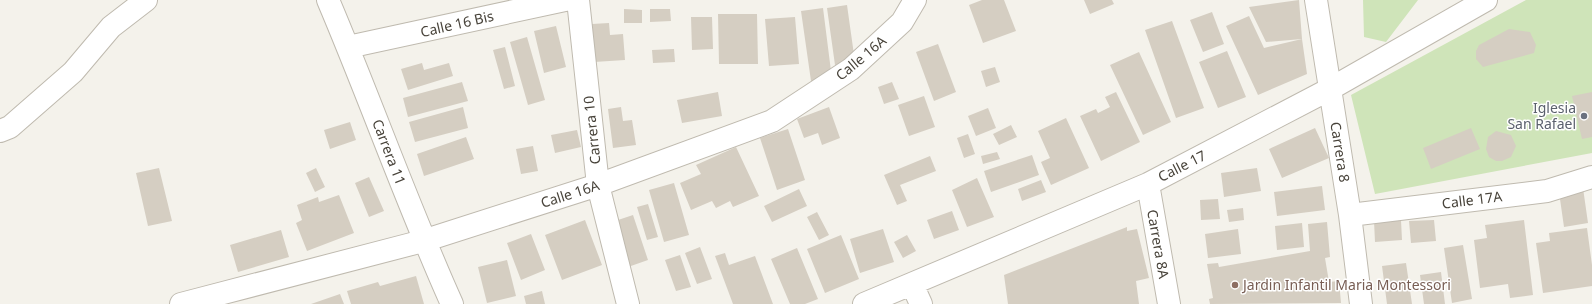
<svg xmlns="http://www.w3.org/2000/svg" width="1592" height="304" font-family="'Noto Sans',sans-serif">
  <rect width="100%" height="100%" fill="#f4f2eb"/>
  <path fill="#cfe4b9" d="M1363,0h55l-32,42 -22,-5z
    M1526,0h66v153l-217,41 -24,-99z"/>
  <path fill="#d5cec2" d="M982,0h22l12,31 -33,12 -14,-38z
    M1084,0h28l2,4 -24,10z
    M1299,0l3,39 5,35 -49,21 -32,-69 23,-10 15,32 38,-9 -36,3 -17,-35z
    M847,5l8,57 -20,3 -8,-57z
    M823,8l9,71 -21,2 -10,-70z
    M624,9l18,1v13h-18z
    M650,9h20l1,12 -21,1z
    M1212,12l12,32 -21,8 -13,-32z
    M718,14h39l1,50h-39z
    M691,17h21l1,32 -21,1z
    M795,17l4,47 -30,2 -4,-47z
    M1172,21l32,87 -28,10 -31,-88z
    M609,23l1,12 13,-1 2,26 -31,2 -2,-38z
    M556,26l10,41 -22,6 -10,-42z
    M1509,29l21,3 6,13 -2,8 -51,14 -7,-8v-8l3,-6z
    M527,37l18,63 -17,5 -18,-63z
    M938,44l18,48 -22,9 -18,-49z
    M505,47l10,39 -11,3 -11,-39z
    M674,49l1,13 -22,1 -1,-13z
    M1227,51l19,46 -28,11 -19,-46z
    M1139,52l32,70 -28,13 -33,-70z
    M422,63l2,7 25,-7 4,13 -45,14 -7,-21z
    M995,67l5,15 -14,5 -5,-16z
    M462,82l6,19 -60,16 -5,-19z
    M892,82l7,17 -15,5 -6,-17z
    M718,92l4,24 -40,7 -5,-23z
    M1116,92l24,50 -39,19 -21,-45 16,-7 2,4 12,-6 -5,-10z
    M1592,92v45l-10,2 -10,-43z
    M924,96l11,31 -26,9 -11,-31z
    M463,107l5,21 -53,14 -6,-20z
    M621,107l2,14 9,-1 4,25 -23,3 -5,-39z
    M829,107l11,31 -18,7 -4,-12 -14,5 -7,-19z
    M988,108l8,20 -20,8 -8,-20z
    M1066,118l23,50 -38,17 -10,-23 9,-4 -12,-27z
    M350,122l6,18 -26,9 -6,-19z
    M1011,125l6,12 -18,8 -6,-11z
    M1315,128l14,30 -47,20 -13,-29z
    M1471,128l9,21 -49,20 -8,-21z
    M788,129l17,51 -28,10 -17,-52z
    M577,130l4,17 -26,6 -4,-18z
    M1496,131l15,4 5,11 -5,11 -9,4h-6l-7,-4 -3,-8 2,-12z
    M968,134l7,20 -11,4 -7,-20z
    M466,137l8,22 -50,17 -7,-22z
    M533,146l5,25 -17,3 -5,-25z
    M736,147l23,49 -26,11 -3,-6 -14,7 -4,-7 -21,9 -11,-27 21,-9 -5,-9z
    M997,152l3,7 -17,5 -2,-8z
    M1032,155l7,20 -48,17 -7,-21z
    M930,156l6,15 -36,14 7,16 -10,4 -13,-30z
    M159,168l13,53 -24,5 -12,-53z
    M316,168l9,19 -10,5 -9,-19z
    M1257,168l4,23 -37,6 -3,-24z
    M369,177l15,34 -15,6 -14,-34z
    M977,178l17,39 -27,10 -15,-37z
    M1041,180l5,12 -24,9 -4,-12z
    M674,183l15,52 -25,7 -15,-52z
    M1322,186l3,24 -48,6 -3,-24z
    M1583,188l5,35 -24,4 -5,-35z
    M799,189l8,17 -35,16 -8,-16z
    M339,195l15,38 -47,18 -11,-28 6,-3 -5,-15 21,-8 1,5z
    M1218,199l2,20 -19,1 -1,-20z
    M648,204l10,33 -11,3 -10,-33z
    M1243,208l1,12 -15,2 -2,-12z
    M952,211l7,19 -25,9 -7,-19z
    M817,212l12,23 -10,5 -12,-23z
    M633,215l15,45 -20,7 -16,-45z
    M585,220l17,45 -40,15 -17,-45z
    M1401,220l1,20 -27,2 -1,-21z
    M1434,220l2,21 -25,2 -2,-22z
    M1524,220l9,75 -23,3 -2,-14 -28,4 -6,-48 13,-2 -2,-13z
    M1327,222l3,35 -5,1 4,24 10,-1 2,22 -131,1 -1,-5 4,-1 -6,-34 11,-1 1,4 91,-16 -2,-27z
    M1302,223l2,24 -27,3 -2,-24z
    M1127,227v4l10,-2 12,49 -13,3 3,23h-131l-4,-29z
    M1587,228l5,37v21l-49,7 -7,-50 14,-2 -1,-8z
    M883,229l11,33 -34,11 -10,-34z
    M1238,229l3,25 -33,4 -3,-24z
    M281,230l8,27 -51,15 -8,-27z
    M531,234l14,36 -24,10 -14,-37z
    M841,235l18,44 -34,14 -18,-44z
    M907,235l9,16 -13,7 -9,-16z
    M1463,245l9,54 -20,4 -8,-55z
    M700,247l12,32 -15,5 -12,-31z
    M797,248l21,51 -13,5h-15l-19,-45z
    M725,253l4,12 26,-9 18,48h-40l-18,-48z
    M680,255l11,32 -15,4 -11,-31z
    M507,260l9,36 -29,7 -9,-36z
    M1406,263l6,41h-25l-5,-38z
    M1441,272l4,32h-21l-4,-29z
    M416,276l8,28h-73l-4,-13 31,-9 2,4z
    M542,291l3,13h-19l-2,-8z
    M340,294l4,10h-33z"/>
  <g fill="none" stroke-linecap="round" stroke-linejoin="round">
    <g stroke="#bfbaaf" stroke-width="24">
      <path id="minor" d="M328,0c43,101 79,204 124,304
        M578,0l20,185 30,119
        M1316,0l34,215 11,89
        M348,47l217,-47
        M0,131l10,-4 63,-55 38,-45 35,-27
        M1148,184l21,120
        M1350,215l197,-24 45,-14
        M912,284l9,20
        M181,304l242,-63 175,-56 174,-64 79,-52 51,-47 13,-22
        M864,304l284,-120 182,-95 156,-89"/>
    </g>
    <use href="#minor" stroke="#fff" stroke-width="22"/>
  </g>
  <circle fill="#6b7280" stroke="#fff" stroke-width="1.5" cx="1584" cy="116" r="4"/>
  <circle fill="#8d6e63" stroke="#fff" stroke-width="1.5" cx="1235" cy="285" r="4"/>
  <g text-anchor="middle" stroke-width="3" stroke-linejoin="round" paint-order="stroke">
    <g font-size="14" fill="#48433a" stroke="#fff">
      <text transform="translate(457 24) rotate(-13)" y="5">Calle 16 Bis</text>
      <text transform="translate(861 58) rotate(-40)" y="5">Calle 16A</text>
      <text transform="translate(592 130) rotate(-96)" y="5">Carrera 10</text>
      <text transform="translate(389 152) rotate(69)" y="5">Carrera 11</text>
      <text transform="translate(1340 152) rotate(81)" y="5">Carrera 8</text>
      <text transform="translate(1182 166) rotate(-27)" y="5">Calle 17</text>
      <text transform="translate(570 194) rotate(-18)" y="5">Calle 16A</text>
      <text transform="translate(1472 200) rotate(-7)" y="5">Calle 17A</text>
      <text transform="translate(1158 244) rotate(80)" y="5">Carrera 8A</text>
    </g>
    <g font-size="14" fill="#5b616d" stroke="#fff" text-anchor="end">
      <text x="1576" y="113">Iglesia<tspan x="1576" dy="16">San Rafael</tspan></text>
    </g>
    <g font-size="14" fill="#785e54" stroke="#fff" text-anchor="start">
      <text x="1243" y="290">Jardin Infantil Maria Montessori</text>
    </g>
  </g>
</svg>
